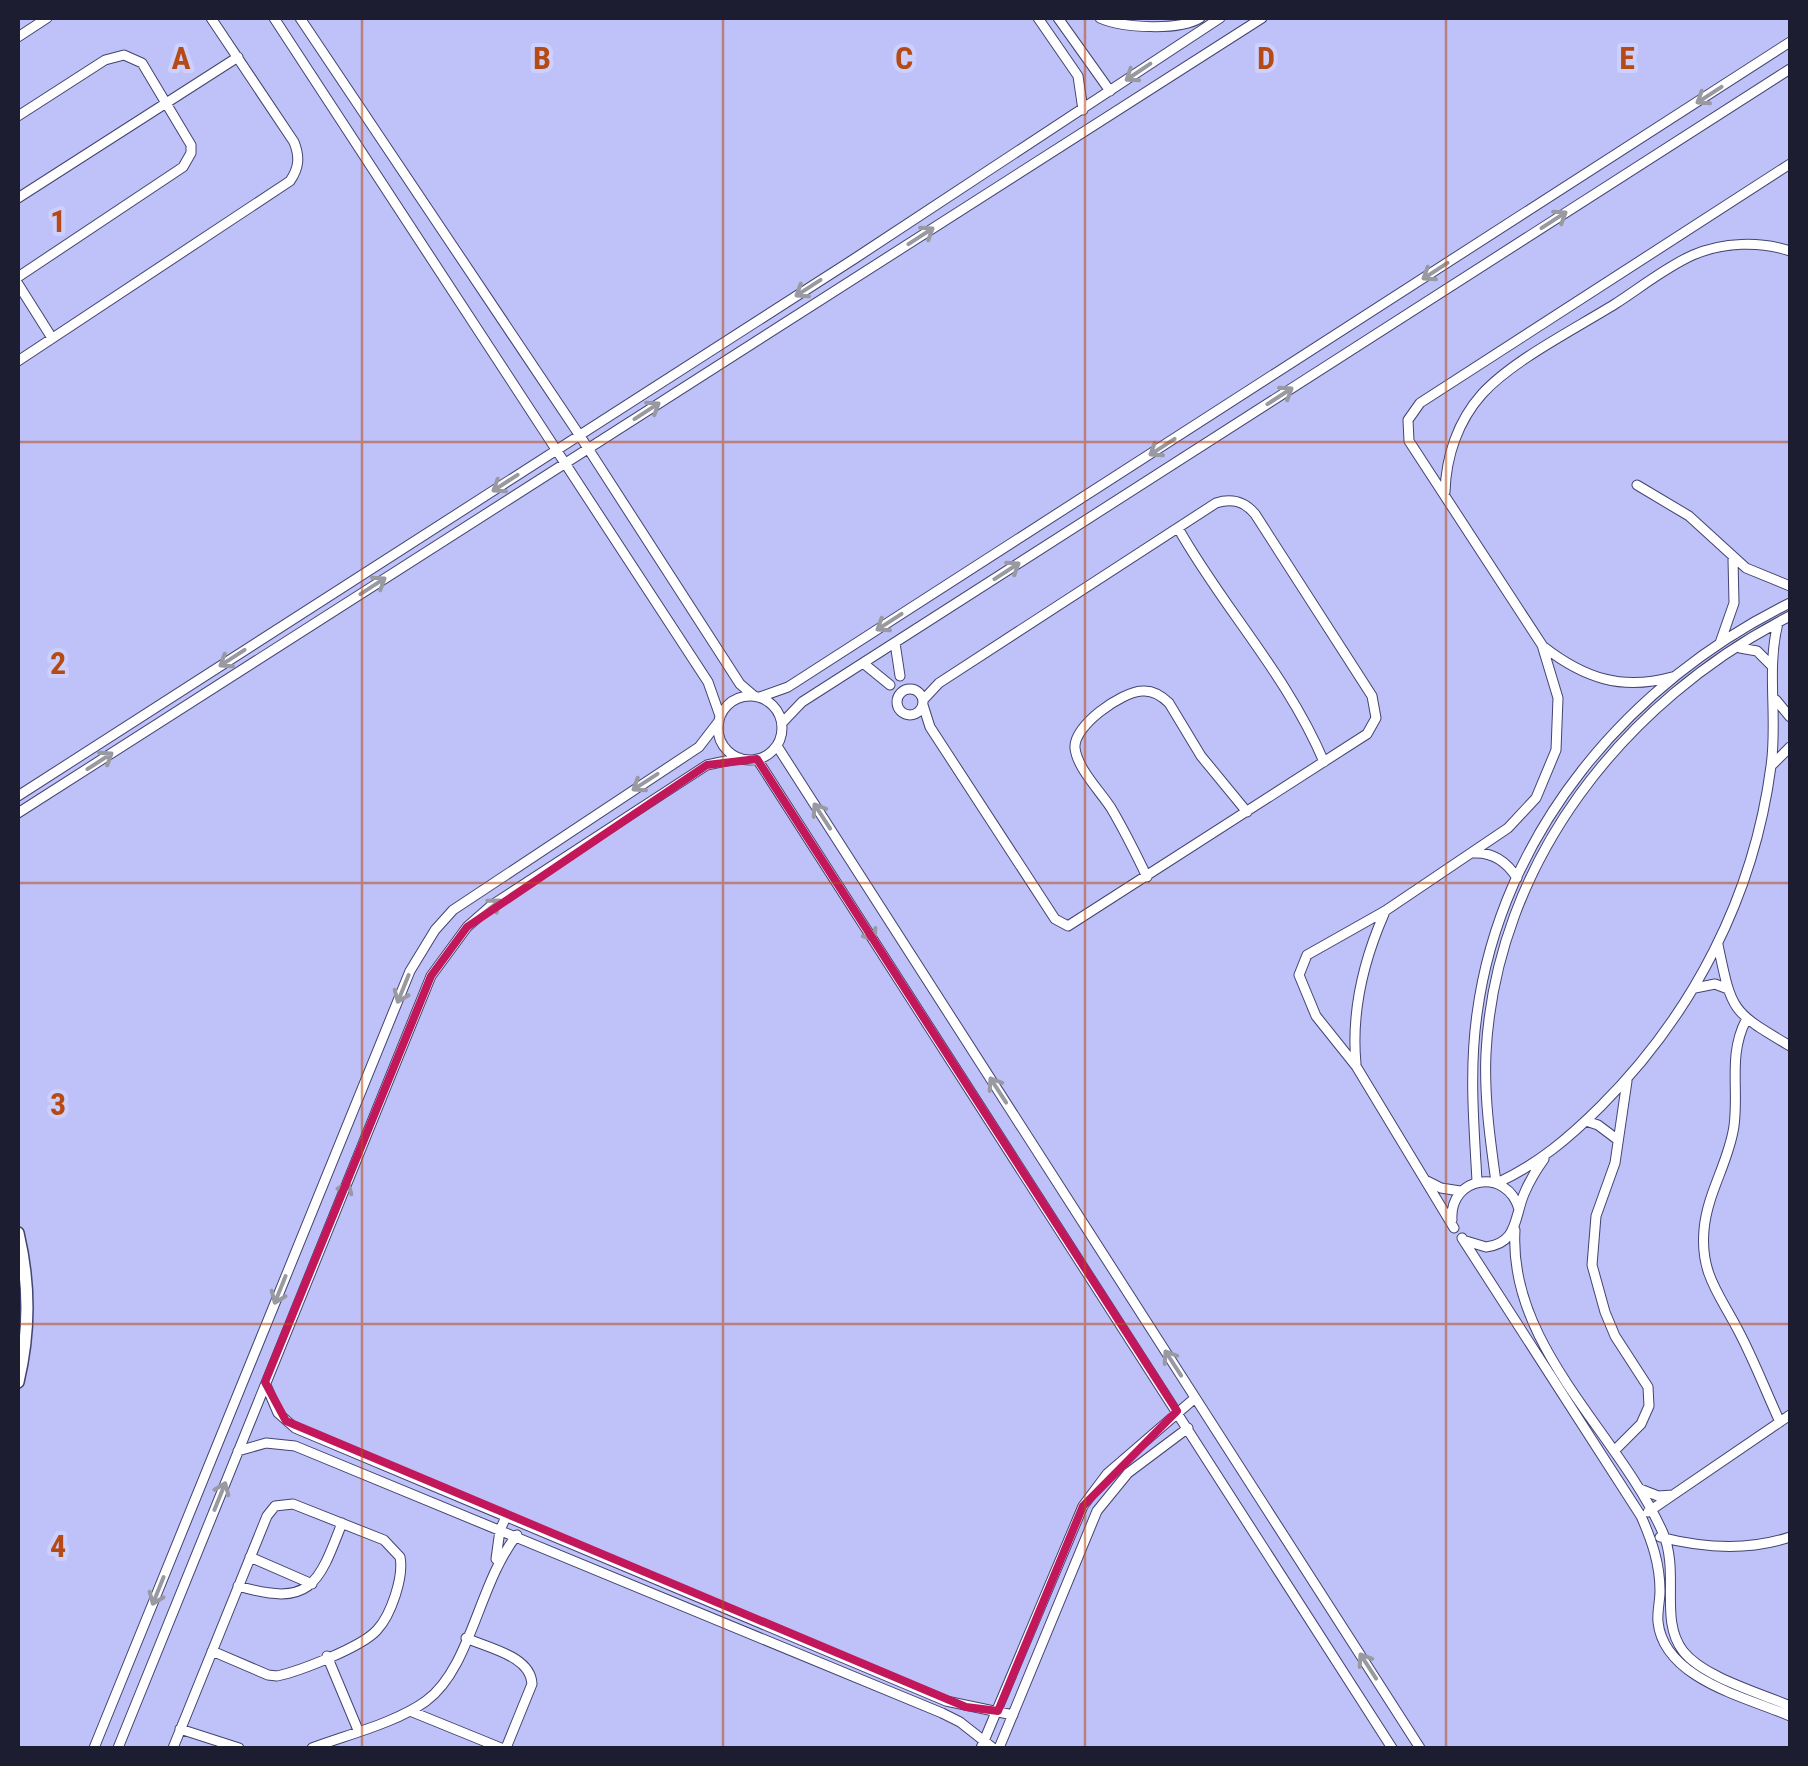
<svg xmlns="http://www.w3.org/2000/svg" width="1808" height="1766" font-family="'Roboto Condensed',sans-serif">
  <rect width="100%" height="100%" fill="#bfc2f8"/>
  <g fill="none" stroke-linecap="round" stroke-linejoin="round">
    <g stroke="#434471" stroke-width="11">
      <path id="minor" d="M274,18l434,664 12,34
        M300,18l280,418 160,248 14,12
        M1038,18l40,58 5,34
        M1058,18l52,73
        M1100,18c23,10 79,13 100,0
        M18,37l29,-19
        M18,116l87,-56 19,-5 18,8 49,82v8l-8,14 -165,110
        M18,198l220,-141
        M18,284l34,54
        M18,361l272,-180c9,-13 10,-24 4,-39l-83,-124
        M1637,485l52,31 57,52 44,18
        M1445,492c1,-36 13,-71 37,-98 31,-34 93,-65 133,-90 25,-16 51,-37 78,-49 30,-13 67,-14 97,-4
        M1178,528c45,80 110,148 146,234
        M895,643l5,33
        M1720,643l14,-40 -1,-44
        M1544,647c40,31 78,44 128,30
        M1740,648l17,3 14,14
        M863,663l27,22
        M897 702a13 13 0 1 1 26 0a13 13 0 1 1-26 0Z
        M718 728a32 32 0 1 1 64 0a32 32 0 1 1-64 0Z
        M760,697l28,-10 1002,-645
        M1776,700l14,17
        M923,705l7,22 125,192 13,7 299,-192 9,-16 -4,-22 -117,-182c-11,-13 -23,-16 -39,-11l-277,180 -16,17
        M782,723l20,-21 988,-633
        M777,746l643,1002
        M757,759l635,989
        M1773,764l17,-17
        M18,796l836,-537 366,-241
        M18,813l1244,-795
        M1474,853c20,-1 33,9 43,25
        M1147,877c-11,-23 -23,-47 -36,-69 -11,-17 -34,-40 -36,-60 -2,-22 46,-56 67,-57 11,-1 19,4 27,12l32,53 46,56
        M1718,945c14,67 13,66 72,101
        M1695,988l20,-4 13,5
        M1746,1020c-18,35 -7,68 -12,106 -5,36 -27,67 -30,104 -4,44 16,65 34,100 16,30 28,62 42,92
        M1356,1064c-5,-53 7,-102 28,-150
        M1586,1121l12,4 20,15
        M1425,1180l16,8 19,3
        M1477,1181c-3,-55 -8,-111 0,-167 24,-181 152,-332 313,-411
        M1496,1182c-6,-43 -12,-86 -10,-129 10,-191 138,-352 304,-437
        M1497,1183c40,-18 73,-46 104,-77 92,-92 153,-210 170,-340 7,-48 -5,-96 7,-143
        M1452,1220c-3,-44 55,-53 67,-11
        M1454,1228l-98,-162 -40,-50 -17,-41 8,-20 78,-44 123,-83 28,-30 20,-48 2,-52 -16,-53 -133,-204 -1,-21 12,-17 370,-239
        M1515,1230c-7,117 104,203 148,303 17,40 -4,87 20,118 20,26 77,42 107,55
        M1462,1238l179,278c11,25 19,48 19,75 0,10 -3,21 -2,31 6,57 88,75 132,94
        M1466,1241l20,6c32,-4 28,-29 38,-53 5,-12 12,-24 20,-35
        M266,1385l12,28 17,15 651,273 67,14
        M238,1451l28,-8 29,3 647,267 18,9 33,26
        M1614,1451l27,-27 8,-18 -1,-19 -33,-51 -10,-24 -13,-47 4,-49 19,-53 12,-82
        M1640,1489l18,7 15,-1
        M1648,1512l142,-97
        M1660,1537c43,11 88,14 130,0
        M250,1557l62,27
        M496,1559l4,-29 6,-13
        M238,1586c72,21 80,0 104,-63
        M466,1638c22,10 65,18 66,46l-26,64
        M327,1656l31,74
        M410,1711l91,37
        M180,1729l59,19
        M94,1748l316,-777 25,-41 18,-20 246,-163 20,-26
        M118,1748l313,-772 36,-49 25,-22 215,-140 33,-7
        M173,1748l94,-232 8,-10 18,-2 91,36 16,17c4,20 -9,58 -23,73 -15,17 -77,41 -100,46l-9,-1 -56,-24
        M312,1748c34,-13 84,-25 114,-47 45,-33 53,-119 91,-166
        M981,1748l102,-242 24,-32 88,-76
        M999,1748l98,-237 31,-38 60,-45"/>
    </g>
    <g stroke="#434471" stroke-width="14">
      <path id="tertiary" d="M18,1233c12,50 12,99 0,149"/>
    </g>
    <use href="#minor" stroke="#fff" stroke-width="9"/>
    <use href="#tertiary" stroke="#fff" stroke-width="11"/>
  </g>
  <defs><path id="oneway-shaft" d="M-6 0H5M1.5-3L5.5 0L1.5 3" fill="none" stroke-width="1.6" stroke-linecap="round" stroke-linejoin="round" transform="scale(2.5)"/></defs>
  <g stroke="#9999a2">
    <use href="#oneway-shaft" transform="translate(1138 72) rotate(146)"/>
    <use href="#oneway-shaft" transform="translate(1709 95) rotate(147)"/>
    <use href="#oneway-shaft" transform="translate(1554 220) rotate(-33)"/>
    <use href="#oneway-shaft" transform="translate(921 236) rotate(-33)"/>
    <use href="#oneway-shaft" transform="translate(1435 271) rotate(147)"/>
    <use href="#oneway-shaft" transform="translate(808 288) rotate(147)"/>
    <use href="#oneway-shaft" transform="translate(1280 396) rotate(-33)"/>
    <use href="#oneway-shaft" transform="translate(647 411) rotate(-33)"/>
    <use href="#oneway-shaft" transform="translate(1162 447) rotate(147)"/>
    <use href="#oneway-shaft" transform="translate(505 483) rotate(147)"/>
    <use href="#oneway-shaft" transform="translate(1007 571) rotate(-33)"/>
    <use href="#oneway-shaft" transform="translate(373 586) rotate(-33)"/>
    <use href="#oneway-shaft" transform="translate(889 622) rotate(147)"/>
    <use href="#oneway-shaft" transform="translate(232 658) rotate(147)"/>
    <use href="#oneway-shaft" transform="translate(100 761) rotate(-33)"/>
    <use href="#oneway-shaft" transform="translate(645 782) rotate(147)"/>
    <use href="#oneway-shaft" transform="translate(822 816) rotate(-123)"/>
    <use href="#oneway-shaft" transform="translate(489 909) rotate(-38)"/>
    <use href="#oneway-shaft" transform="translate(867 929) rotate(57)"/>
    <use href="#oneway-shaft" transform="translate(403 989) rotate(112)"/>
    <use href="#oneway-shaft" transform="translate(998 1090) rotate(-123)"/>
    <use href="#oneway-shaft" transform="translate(343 1195) rotate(-68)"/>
    <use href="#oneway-shaft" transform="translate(280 1290) rotate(112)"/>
    <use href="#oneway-shaft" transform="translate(1173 1363) rotate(-123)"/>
    <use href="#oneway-shaft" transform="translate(220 1496) rotate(-68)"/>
    <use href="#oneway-shaft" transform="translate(158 1591) rotate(112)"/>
    <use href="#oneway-shaft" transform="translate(1368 1666) rotate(-123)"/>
  </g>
  <path fill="none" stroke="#c2185b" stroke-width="8" stroke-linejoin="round" d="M757,759l420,652 -94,95 -85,205 -32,-4 -680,-286 -21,-39 166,-406 36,-49 240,-162z"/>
  <path fill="none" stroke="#b54a15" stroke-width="2.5" stroke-opacity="0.55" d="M362,18v1730M723,18v1730M1085,18v1730M1446,18v1730M18,442h1772M18,883h1772M18,1324h1772"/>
  <g font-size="32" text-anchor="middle" font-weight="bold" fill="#b54a15" stroke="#cdd0fc" stroke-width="8" stroke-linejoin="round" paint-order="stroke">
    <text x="181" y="69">A</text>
    <text x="542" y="69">B</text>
    <text x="904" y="69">C</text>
    <text x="1266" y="69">D</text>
    <text x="1627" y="69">E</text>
    <text x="58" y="232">1</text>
    <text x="58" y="674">2</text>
    <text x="58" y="1115">3</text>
    <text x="58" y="1557">4</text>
  </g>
  <rect width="1808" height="1766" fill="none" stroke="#1d1d31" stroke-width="40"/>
</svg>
